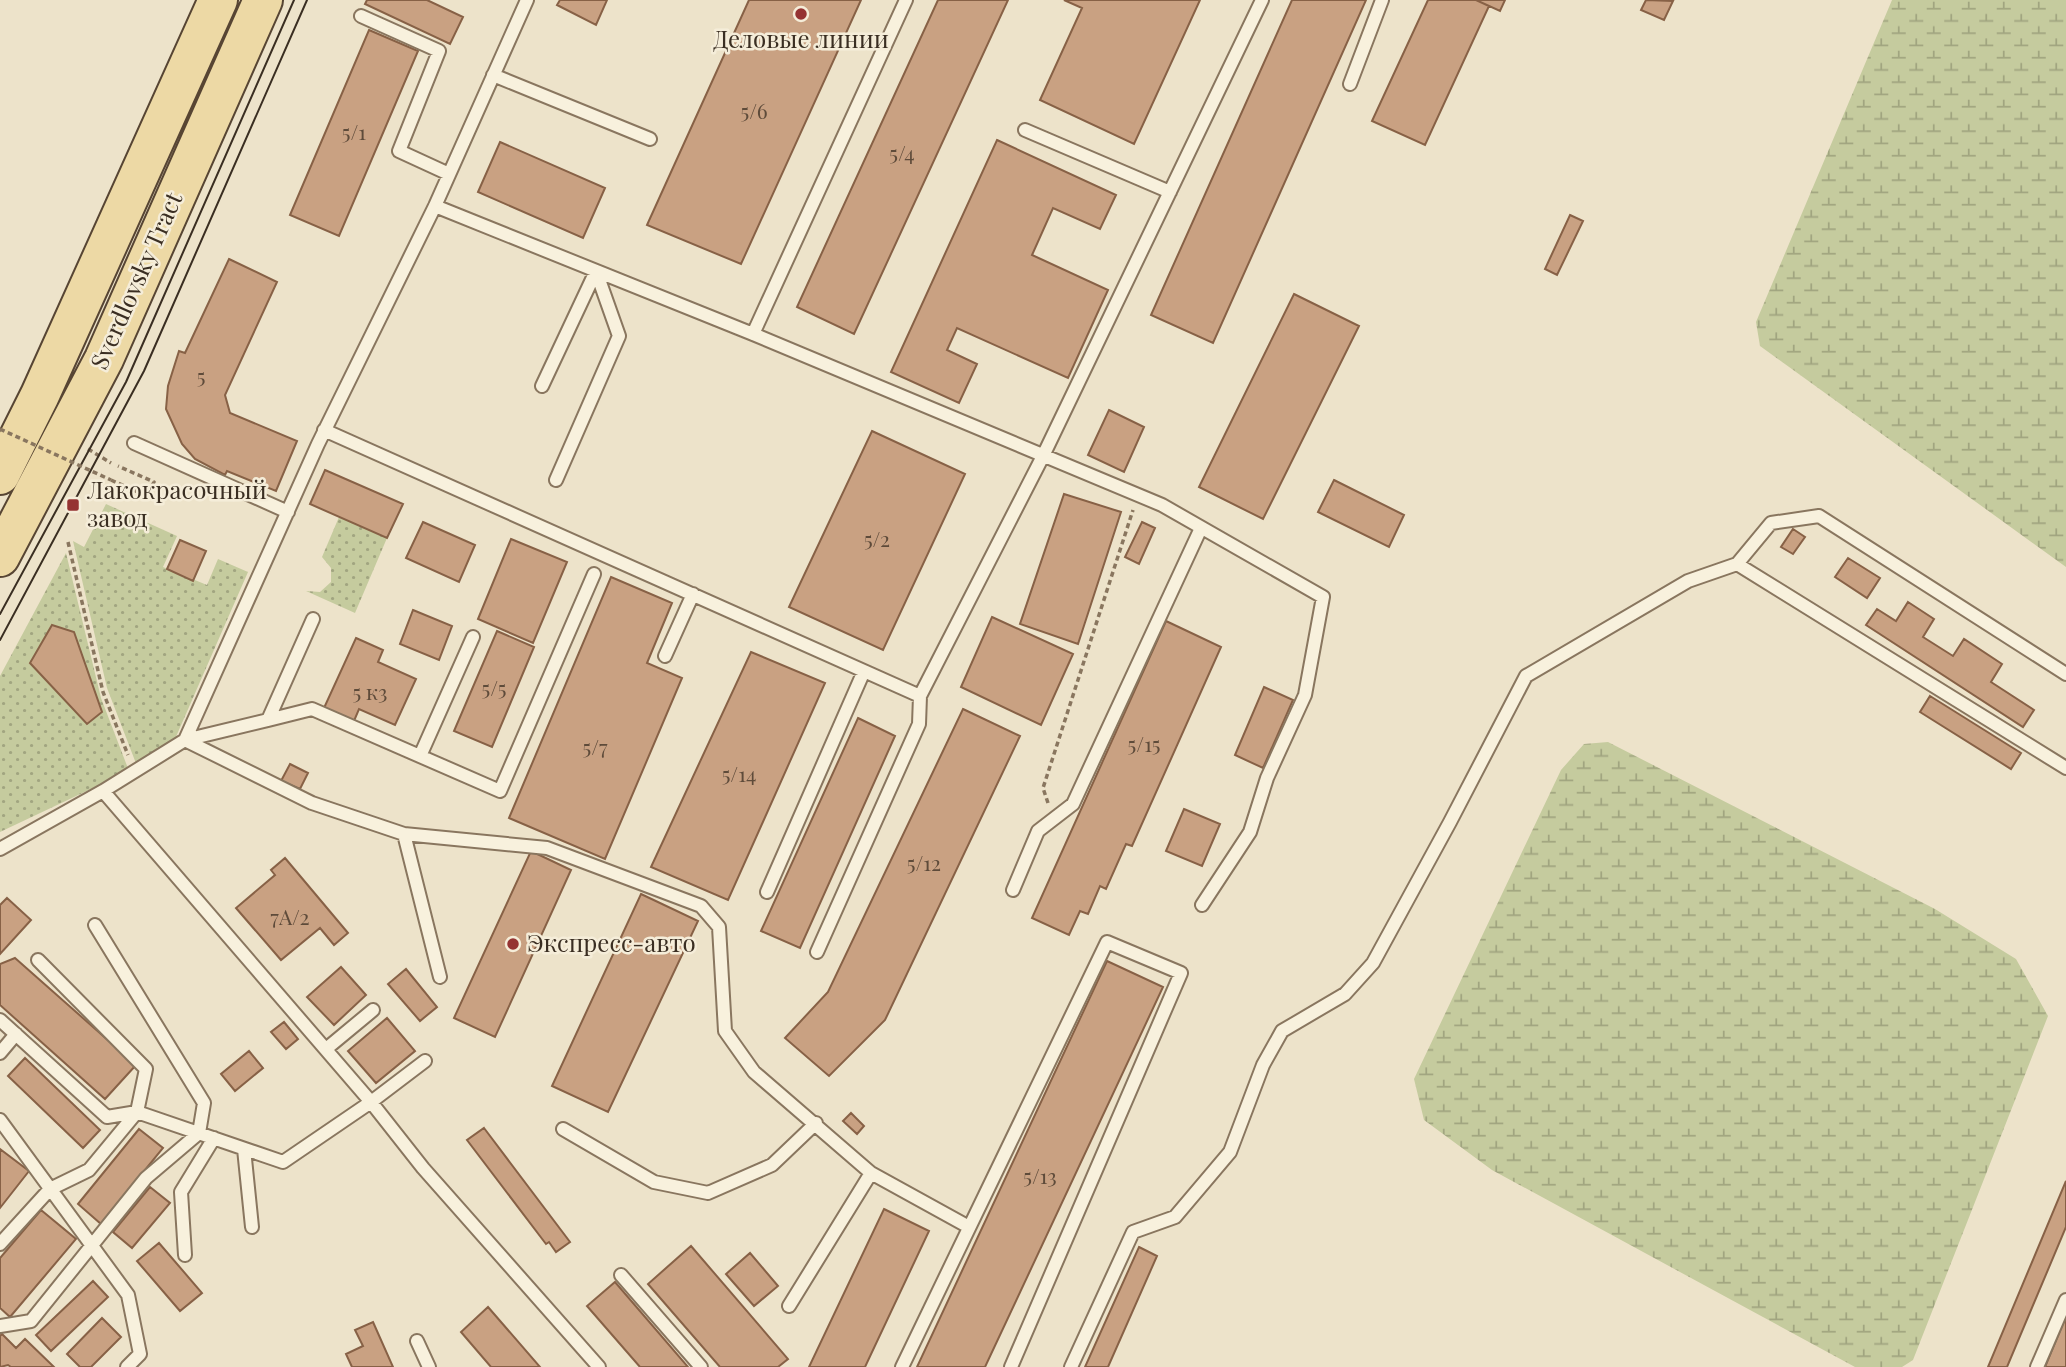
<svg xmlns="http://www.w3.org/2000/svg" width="2066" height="1367" font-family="'Playfair Display',serif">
  <defs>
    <pattern id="grass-dots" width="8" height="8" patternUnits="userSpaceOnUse" patternTransform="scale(1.75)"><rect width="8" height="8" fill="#c5cb9e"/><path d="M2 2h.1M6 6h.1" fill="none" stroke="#a1a580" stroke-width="1.8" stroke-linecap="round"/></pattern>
    <pattern id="wetland-marsh" width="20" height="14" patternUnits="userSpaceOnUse" patternTransform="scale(1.75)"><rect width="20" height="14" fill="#c5cb9e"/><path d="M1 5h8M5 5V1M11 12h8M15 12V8" fill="none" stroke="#a1a580"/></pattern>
  </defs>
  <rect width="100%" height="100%" fill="#ede3ca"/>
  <path fill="url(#grass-dots)" d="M106,504l71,32 -14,31 44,18 11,-26 30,13 -73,167 -38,27 -30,-78 -34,-147 11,6z
    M339,517l48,21 -32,75 -49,-22 14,1 11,-10v-14l-9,-11z
    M66,553l35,145 28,73 -129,61v-156z"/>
  <path fill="url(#wetland-marsh)" d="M1892,0h174v567l-306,-221 -4,-24z
    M1608,742l327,167 81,50 32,57 -135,344 -11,7h-47l-363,-197 -68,-50 -10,-41 147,-309 23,-26z"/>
  <path fill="#c9a182" stroke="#876146" stroke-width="2" d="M367,0h60l36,17 -13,27 -85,-40z
    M560,0h47l-11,25 -39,-20z
    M749,0h112l-120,264 -94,-39z
    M938,0h70l-154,334 -57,-27z
    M1064,0h136l-66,144 -94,-44 42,-92z
    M1292,0h74l-153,343 -62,-28z
    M1428,0h48l13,6 -64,139 -53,-24z
    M1476,0h29l-5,11z
    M1646,0l27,1 -9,19 -23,-10z
    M369,30l49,21 -79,185 -49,-21z
    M997,140l119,55 -16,34 -47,-21 -21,47 76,35 -40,88 -111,-50 -10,22 30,14 -18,39 -68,-31z
    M500,142l105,46 -22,50 -105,-46z
    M1570,215l13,6 -26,54 -12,-6z
    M229,259l48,23 -52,113 5,18 67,28 -21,50 -49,-20 -2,4 -30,-16 -13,-15 -16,-35 2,-23 11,-35 6,2z
    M1294,294l65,32 -96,193 -64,-32z
    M1109,410l35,17 -20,45 -36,-17z
    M872,431l93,43 -82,176 -94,-43z
    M325,470l78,34 -16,34 -77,-34z
    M1334,480l70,35 -15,32 -71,-35z
    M1064,494l57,18 -43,132 -58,-20z
    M423,522l52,23 -16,37 -53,-24z
    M1142,522l13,6 -16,36 -14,-7z
    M1793,529l12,8 -12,17 -12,-7z
    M511,539l56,23 -34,81 -55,-24z
    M180,540l26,11 -13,30 -26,-12z
    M1848,558l32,20 -13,20 -32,-21z
    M611,577l61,26 -25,60 35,15 -77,181 -96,-41z
    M1908,602l26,17 -11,18 30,19 11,-17 38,25 -11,18 43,28 -11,17 -157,-102 11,-16 19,12z
    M413,610l39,16 -13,34 -39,-16z
    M992,617l81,37 -32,71 -80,-38z
    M1166,621l55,26 -89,199 -6,-2 -20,45 -6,-3 -12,28 -8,-3 -11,24 -37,-17z
    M52,625l22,7 28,80 -15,12 -57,-61z
    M497,631l37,16 -42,100 -38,-16z
    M356,638l27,12 -5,12 38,17 -21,46 -36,-16 -5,12 -30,-13z
    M751,652l74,31 -97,217 -77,-33z
    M1264,687l29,13 -30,68 -28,-13z
    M1930,696l91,57 -10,16 -91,-57z
    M963,709l57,27 -135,284 -56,56 -44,-38 43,-46z
    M858,718l37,18 -95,212 -39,-17z
    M290,764l18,9 -8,16 -19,-8z
    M1184,809l36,15 -18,42 -36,-15z
    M531,851l40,19 -76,167 -41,-19z
    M285,858l63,75 -14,12 -14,-17 -39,32 -45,-52 39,-33 -4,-5z
    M641,894l57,27 -90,191 -56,-26z
    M7,898l24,22 -31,34v-49z
    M15,958l121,107 -31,34 -105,-94v-41z
    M1107,961l56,26 -178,380h-68z
    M341,967l25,28 -32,30 -27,-28z
    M406,969l31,38 -17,14 -32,-37z
    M387,1018l28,33 -39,32 -28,-32z
    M284,1022l14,17 -12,10 -15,-17z
    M249,1051l14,17 -28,23 -14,-17z
    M25,1058l75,72 -17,18 -75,-72z
    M851,1113l13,13 -7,8 -14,-13z
    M484,1128l86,114 -14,10 -7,-10 -3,2 -79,-104z
    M139,1129l24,19 -62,76 -23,-20z
    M0,1149l29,22 -29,37z
    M2066,1181v46l-59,140h-19z
    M150,1187l20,16 -38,45 -19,-16z
    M884,1209l45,22 -64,136h-56z
    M41,1210l35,29 -66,78 -10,-9v-50z
    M159,1243l43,50 -22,18 -43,-50z
    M691,1246l97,113 -10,8h-58l-72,-83z
    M1139,1247l18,9 -49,111h-23z
    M750,1253l28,33 -24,20 -28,-32z
    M93,1281l15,16 -57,54 -15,-16z
    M615,1282l73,85h-48l-53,-61z
    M488,1307l52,60h-49l-30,-35z
    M2066,1316v51h-21z
    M102,1318l19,19 -30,30h-11l-13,-13z
    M373,1322l20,45h-41l-6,-13 17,-8 -8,-16z
    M2,1334l14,14 9,-9 29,28h-43l-3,-2 -8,2v-31z"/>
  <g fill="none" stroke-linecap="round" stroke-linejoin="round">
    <g stroke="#89765f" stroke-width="16">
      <path id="lane" d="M361,16l78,35 -40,100 50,23
        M493,75l157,64
        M1350,84l32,-84
        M1025,130l145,62
        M435,206l318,128 409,171 161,92 -18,98 -38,83 -17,54 -48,73
        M753,334l153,-334
        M542,386l54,-115 23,65 -63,144
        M324,430l596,266
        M134,443l154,69
        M1737,564l34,-41 48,-7 247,158
        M313,619l-45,101 -83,20 127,63 92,31 143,14 154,58 18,21 6,104 29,41 117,101 98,54
        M665,656l28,-62
        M268,720l44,-11 188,82 94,-217
        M420,756l53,-119
        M103,791l268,311 52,66 176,199
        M404,834l36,143
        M0,849l103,-58 82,-51 133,-296 117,-238 92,-206
        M1013,890l25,-59 35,-27 128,-276
        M767,892l97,-221
        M817,952l102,-228 1,-28 123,-240 219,-456
        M0,1020l107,97 30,-5 146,50 88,-60 54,-41
        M326,1049l47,-39
        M0,1053l16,-19
        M0,1120l128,175 12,59 -13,13
        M563,1129l91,53 54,11 64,-28 44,-42
        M244,1149l8,78
        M0,1244l50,-55 39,-19 48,-58 9,-43 -108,-109
        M185,1255l-4,-63 33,-54
        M621,1275l80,92
        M789,1306l82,-133
        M0,1326l31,-5 115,-143 53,-45 5,-30 -109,-178
        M417,1341l12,26
        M902,1367l205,-425 74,31 -170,394
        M1071,1367l62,-135 42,-15 55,-65 33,-87 19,-34 63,-37 28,-31 77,-141 76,-146 162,-95 49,-17 329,204
        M2037,1367l29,-67"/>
    </g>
    <g stroke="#574533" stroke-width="42">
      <path id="primary" d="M0,475l40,-80 178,-395
        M0,557l104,-198 159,-359"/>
    </g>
    <path stroke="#89765f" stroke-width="3.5" stroke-dasharray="5 3.5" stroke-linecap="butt" d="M88,449l23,14
      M111,480l36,16 7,-14 -36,-16
      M68,542l35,150 25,63
      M1048,803l-5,-15 90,-278"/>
    <use href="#lane" stroke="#f8f1dd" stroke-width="12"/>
    <use href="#primary" stroke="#edd9a5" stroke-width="38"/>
    <path stroke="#3a2e22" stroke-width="2" d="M0,614l126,-232 168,-382
      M0,640l144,-269 163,-371"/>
    <path stroke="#89765f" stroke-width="3.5" stroke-dasharray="5 3.5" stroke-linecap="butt" d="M0,429l111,51"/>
  </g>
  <g fill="#953332" stroke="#f5edd9" stroke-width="2.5">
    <circle cx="801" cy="14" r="7"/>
    <rect x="66" y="498" width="14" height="14" rx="3.5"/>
    <circle cx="513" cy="944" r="7"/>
  </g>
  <g text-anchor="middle" stroke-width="5" stroke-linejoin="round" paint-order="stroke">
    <g font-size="21" fill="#5e4b3a">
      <text x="754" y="119">5/6</text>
      <text x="354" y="140">5/1</text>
      <text x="902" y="161">5/4</text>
      <text x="201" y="384">5</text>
      <text x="877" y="547">5/2</text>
      <text x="494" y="696">5/5</text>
      <text x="370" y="700">5 к3</text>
      <text x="1144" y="752">5/15</text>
      <text x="595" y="755">5/7</text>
      <text x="739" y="782">5/14</text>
      <text x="924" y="871">5/12</text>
      <text x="290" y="925">7А/2</text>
      <text x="1040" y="1184">5/13</text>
    </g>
    <g font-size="24" fill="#3a2e22" stroke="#f5edd9" text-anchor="start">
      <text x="801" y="48" text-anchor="middle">Деловые линии</text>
      <text x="87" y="499">Лакокрасочный<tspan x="87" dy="28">завод</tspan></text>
      <text x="527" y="952">Экспресс-авто</text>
    </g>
    <g font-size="24" fill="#3a2e22" stroke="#f5edd9">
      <text transform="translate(137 281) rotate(-66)" y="8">Sverdlovsky Tract</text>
    </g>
  </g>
</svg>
